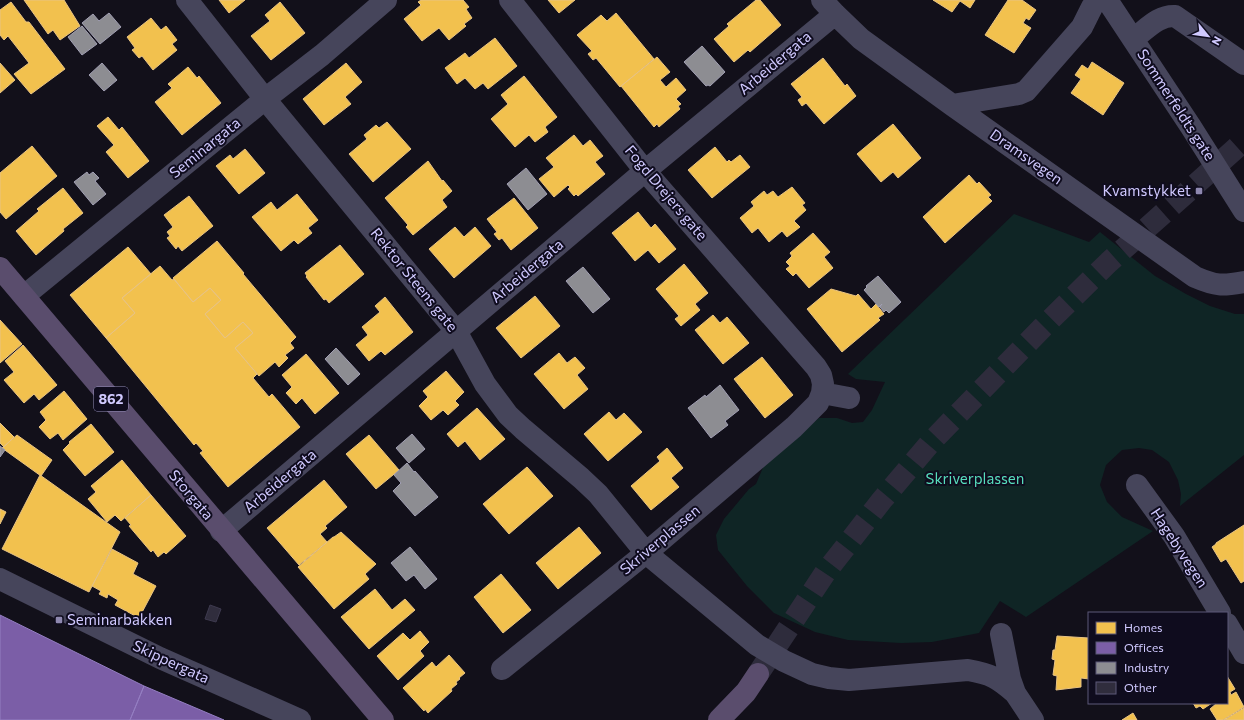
<svg xmlns="http://www.w3.org/2000/svg" width="1244" height="720" font-family="Commissioner,sans-serif">
  <rect width="100%" height="100%" fill="#12101a"/>
  <path fill="#0f2525" d="M1014,214l75,28 11,-10 55,44 31,18 24,12 25,8h9v141l-64,51 1,-12 -3,-14 -9,-18 -17,-12 -13,-2 -17,2 -16,15 -6,20 7,17 15,15 31,14 -127,86 -26,-16 -21,32 -47,9 -31,1 -53,-3 -33,-8 -41,-19 -27,-27 -29,-36 -2,-15 8,-16 25,-30 7,-5 9,-21 54,-45h18l15,5 11,-1 9,-12 13,-28 -29,-3 -8,-5z"/>
  <path fill="#f2c14e" stroke="#e8c383" d="M24,0h40l16,26 -20,14 -7,-10 -5,4z
    M219,0h26l-16,13z
    M421,0h42l6,7 -3,2 6,9 -8,6 2,2 -17,14 -10,-12 -17,13 -18,-22 17,-14 -3,-3z
    M548,0h27l-16,13z
    M756,0h4l21,25 -31,27 -2,-2 -14,12 -20,-23 15,-13 -2,-2z
    M933,0h42l-5,8 -10,-7 -8,11z
    M1008,0h14l14,10 -7,10 -3,-2 -3,5 8,5 -17,25 -29,-18z
    M11,2l15,20h3l36,47 -34,25 -17,-20 15,-11 -21,-27 -4,4 -4,-5v-25z
    M280,2l25,31 -34,27 -20,-24 19,-15 -5,-6z
    M616,13l38,46 -34,28 -24,-29 -3,2 -5,-6 4,-3 -15,-16 24,-20 6,6z
    M151,18l10,12 5,-4 11,14 -5,4 5,6 -24,20 -11,-14 -3,2 -7,-8 3,-2 -8,-11z
    M495,38l22,28 -29,23 -5,-6 -8,6 -10,-11 -8,6 -12,-16 20,-15 4,5z
    M657,57l13,15 -10,8 6,7 10,-9 10,12 -10,9 5,5 -3,2 2,3 -21,18 -2,-3 -3,3 -33,-41z
    M823,58l22,28 2,-2 9,12 -32,28 -18,-21 -4,3 -4,-6 4,-3 -11,-13z
    M1092,62l32,21 -21,32 -32,-22 10,-14 -6,-4 7,-10 6,4z
    M0,63l15,17 -15,13z
    M346,63l16,19 -17,15 6,7 -27,21 -21,-26z
    M188,67l9,11 2,-2 22,27 -39,32 -27,-33 17,-14 -4,-4z
    M524,76l33,41 -12,10 3,5 -13,10 -6,-7 -14,12 -24,-28 17,-15 -7,-9z
    M108,117l11,13 3,-3 27,34 -21,17 -22,-26 8,-7 -17,-19z
    M387,122l24,27 -38,33 -24,-28 18,-15 -3,-4 12,-10 3,3z
    M893,124l28,34 -23,20 -5,-6 -12,10 -24,-28z
    M574,135l9,11 7,-6 13,16 -8,6 10,12 -27,22 -2,-2 -2,2 -6,-7 2,-2 -2,-2 -14,12 -15,-18 15,-12 -8,-9z
    M32,146l25,30 -51,43 -6,-7v-39z
    M715,147l12,15 2,-2 2,2 9,-7 10,12 -38,31 -24,-28z
    M245,149l20,24 -26,21 -23,-28 14,-11 3,4z
    M428,161l14,20 1,-1 9,11 -10,9 5,7 -34,28 -7,-8 2,-2 -23,-27z
    M969,175l8,9 2,-2 12,13 -3,2 4,4 -47,42 -22,-26z
    M792,187l13,16 -3,2 4,5 -12,11 6,6 -13,10 -5,-6 -13,11 -11,-14 -6,5 -12,-15 14,-12 -3,-4 13,-11 3,4 6,-4 5,6z
    M63,188l20,25 -20,16 1,2 -28,24 -20,-24 23,-20 -2,-2z
    M297,194l21,26 -10,8 4,5 -14,11 -4,-4 -13,11 -29,-34 19,-15 6,8z
    M189,196l24,30 -31,25 -4,-5 -2,3 -9,-11 3,-2 -3,-4 6,-5 -9,-12z
    M514,198l24,30 -27,22 -9,-12 -3,2 -5,-6 3,-2 -10,-13z
    M638,212l13,16 4,-4 21,25 -17,14 -11,-13 -13,11 -23,-28z
    M455,227l9,10 11,-10 16,19 -37,32 -25,-29z
    M813,233l17,19 -6,5 9,11 -24,20 -13,-15 -3,3 -7,-7 4,-3 -4,-4 6,-6 -2,-3z
    M217,241l27,32 -1,1 53,63 -6,6 4,5 -9,7 3,3 -9,9 -4,-5 -16,14 -24,-28 18,-15 -10,-11 -18,16 -20,-24 16,-14 -11,-12 -17,14 -20,-24z
    M340,245l24,29 -35,29 -3,-4 -2,1 -18,-23 1,-1 -2,-3z
    M128,247l23,27 -29,24 13,15 -29,25 -36,-43z
    M684,264l24,29 -13,11 5,6 -19,16 -6,-7 4,-3 -23,-27z
    M160,266l12,14 2,-1 19,23 17,-14 11,12 -16,14 20,24 18,-16 10,11 -18,15 22,26 -4,4 16,19 3,-3 28,33 -72,60 -28,-34 3,-2 -7,-8 -2,2 -88,-107 29,-25 -13,-15z
    M831,289l25,7 2,-2 13,15 5,-5 8,10 -6,4 2,2 -38,32 -35,-43z
    M535,296l25,30 -39,32 -25,-30z
    M385,297l28,35 -28,23 -4,-4 -12,10 -13,-16 12,-10 -6,-8 18,-15 -5,-6z
    M713,315l7,8 7,-6 22,26 -26,21 -28,-34z
    M0,320l22,24 -22,19z
    M23,345l34,40 -18,15 -5,-6 -10,9 -20,-23 10,-8 -9,-11z
    M559,353l8,10 8,-6 10,11 -8,7 11,14 -24,20 -30,-35z
    M306,354l33,39 -24,21 -13,-16 -6,6 -10,-11 6,-6 -10,-12z
    M762,357l31,38 -28,23 -31,-39z
    M446,371l18,21 -9,9 4,4 -11,10 -5,-5 -12,10 -12,-14 9,-9 -5,-6z
    M64,391l23,28 -24,21 -5,-7 -8,6 -11,-12 7,-7 -6,-8z
    M477,408l28,31 -25,21 -15,-19 -7,6 -11,-13z
    M609,412l7,8 8,-7 18,19 -34,29 -24,-27z
    M0,423l14,14 -10,10 -4,-4z
    M91,424l23,28 -29,24 -22,-26 7,-7 -1,-1z
    M17,435l35,25 -11,16 -39,-28z
    M369,435l30,35 -23,19 -30,-35z
    M667,448l16,20 -12,10 8,9 -28,23 -20,-24 29,-25 -3,-4z
    M122,460l29,35 -30,26 -6,-6 -8,7 -19,-23 8,-7 -5,-6z
    M527,467l26,29 -44,38 -26,-30z
    M40,475l80,57 -31,60 -87,-43z
    M324,480l23,27 -22,19 2,2 -7,6 7,8 -28,23 -32,-37z
    M151,495l35,41 -20,18 -2,-2 -6,5 -5,-7 -2,2 -22,-26 2,-1 -6,-7z
    M0,509l6,3 -6,12z
    M1244,525v56l-3,2 -15,-24 -5,3 -9,-15 4,-3v-1z
    M579,527l22,26 -43,36 -22,-26z
    M341,532l35,32 -11,10 4,5 -35,30 -36,-42 35,-30h1z
    M112,549l26,14 -5,11 23,12 -17,32 -24,-13 3,-5 -10,-6 -1,4 -8,-4 2,-3 -9,-5z
    M501,574l30,36 -28,23 -29,-36z
    M375,589l17,21 13,-11 10,11 -46,39 -28,-32z
    M420,631l9,11 -9,9 4,5 -26,24 -21,-24 26,-23 7,7z
    M1057,636l32,2v41l-8,-1v9l-25,3 1,-14 -4,-1 2,-15 -3,-1 1,-9h2z
    M449,655l16,18 -6,5 1,1 -4,3 1,2 -6,5 1,2 -24,22 -3,-4 -1,2 -21,-23 29,-26 4,5z
    M1227,676l8,13 -5,3 1,3 5,-3 8,15 -21,13h-6l-7,-11 7,-6h10z
    M1193,703h19l-9,6 -3,-3 -4,2z
    M1244,708v12h-20z
    M1133,713l4,7h-15z"/>
  <path fill="#7b5ea7" stroke="#947ec1" d="M0,615l144,71 -14,34h-130z
    M144,686l80,34h-94z"/>
  <path fill="#8d8d92" stroke="#a19fb3" d="M109,13l12,14 -21,17 -18,-21 11,-9 6,7z
    M82,26l15,18 -15,11 -14,-18z
    M702,46l23,26 -15,14 -2,-1 -2,1 -22,-24z
    M102,63l15,17 -13,11 -15,-16z
    M526,168l21,26 -19,16 -21,-26z
    M87,172l2,3 4,-3 6,6 -4,3 11,13 -13,11 -19,-23z
    M583,267l27,32 -17,14 -27,-32z
    M878,276l23,26 -12,11 -3,-3 -2,2 -4,-5 2,-3 -3,3 -15,-17 3,-3 -1,-1z
    M336,348l24,26 -12,11 -23,-26z
    M720,385l19,25 -14,11 3,4 -17,13 -23,-30 17,-13 1,2z
    M412,434l13,15 -16,14 -13,-15z
    M0,446l5,4 -5,7z
    M407,463l7,9 1,-1 23,26 -23,19 -22,-25 8,-8 -7,-8z
    M410,547l27,32 -12,10 -11,-14 -8,6 -15,-18z"/>
  <path fill="#302d3d" stroke="#3e3a4f" d="M210,605l11,4 -5,13 -11,-3z"/>
  <g fill="none" stroke-linecap="round" stroke-linejoin="round">
    <path stroke="#2e2c3c" stroke-width="22" stroke-dasharray="22 11" stroke-linecap="butt" d="M758,674l67,-101 57,-73 49,-58 112,-115 66,-65 135,-121"/>
    <path stroke="#46455b" stroke-width="22" d="M187,0l78,99 191,232 29,53 23,31 15,14 58,49 17,16 48,59 111,92 27,16 28,13 17,4 20,2 119,-10c23,4 30,8 47,23
      M822,0l13,14 26,25 91,66 243,172c21,9 27,9 49,5
      M1107,0l84,127 53,84
      M1133,39c13,-9 25,-24 42,-23l69,48
      M952,105l67,-11 7,-3 56,-64 10,-20
      M24,296l241,-197 57,-44 64,-55
      M822,393l27,5
      M1137,485l37,51 46,77
      M221,531l424,-360 190,-157
      M0,579l160,79 140,62
      M1227,624l17,29
      M1001,634l9,45 5,14 18,27
      M502,669l144,-116 148,-126 24,-24 4,-10 1,-9 -2,-9 -5,-8 -171,-196 -135,-171"/>
    <path stroke="#5a4d6d" stroke-width="22" d="M0,268l383,452
      M719,720l27,-28 12,-18"/>
  </g>
  <g fill="#8e88af" stroke="#0f0c1e" stroke-width="1.5">
    <rect x="1195" y="187" width="8" height="8" rx="2"/>
    <rect x="55" y="616" width="8" height="8" rx="2"/>
  </g>
  <g text-anchor="middle" stroke-width="4" stroke-linejoin="round" paint-order="stroke">
    <rect fill="#0f0c1e" stroke="#9690bc" stroke-width="1" x="94" y="387" width="34" height="24" rx="3"/>
    <g font-size="14" font-weight="bold" fill="#d0c9ff">
      <text x="111" y="404">862</text>
    </g>
    <g font-size="15" fill="#d0c9ff" stroke="#0f0c1e">
      <text transform="translate(775 63) rotate(-40)" y="5">Arbeidergata</text>
      <text transform="translate(1176 105) rotate(57)" y="5">Sommerfeldts gate</text>
      <text transform="translate(205 148) rotate(-39)" y="5">Seminargata</text>
      <text transform="translate(1026 157) rotate(35)" y="5">Dramsvegen</text>
      <text transform="translate(666 193) rotate(50)" y="5">Fogd Drejers gate</text>
      <text transform="translate(527 271) rotate(-40)" y="5">Arbeidergata</text>
      <text transform="translate(414 280) rotate(51)" y="5">Rektor Steens gate</text>
      <text transform="translate(280 481) rotate(-40)" y="5">Arbeidergata</text>
      <text transform="translate(191 495) rotate(50)" y="5">Storgata</text>
      <text transform="translate(660 540) rotate(-40)" y="5">Skriverplassen</text>
      <text transform="translate(1179 548) rotate(57)" y="5">Hagebyvegen</text>
      <text transform="translate(171 662) rotate(25)" y="5">Skippergata</text>
    </g>
    <g font-size="15" fill="#d0c9ff" stroke="#0f0c1e" text-anchor="end">
      <text x="1191" y="196">Kvamstykket</text>
      <text x="67" y="625" text-anchor="start">Seminarbakken</text>
    </g>
    <g font-size="15" fill="#57ddbd" stroke="#0f0c1e">
      <text x="975" y="484">Skriverplassen</text>
    </g>
  </g>
  <rect x="1088" y="612" width="140" height="92" fill="#0f0c1e" stroke="#5c5878"/>
  <rect x="1096" y="622" width="20" height="12" fill="#f2c14e" stroke="#5c5878"/>
  <text x="1124" y="632" font-size="12" fill="#d0c9ff">Homes</text>
  <rect x="1096" y="642" width="20" height="12" fill="#7b5ea7" stroke="#5c5878"/>
  <text x="1124" y="652" font-size="12" fill="#d0c9ff">Offices</text>
  <rect x="1096" y="662" width="20" height="12" fill="#8d8d92" stroke="#5c5878"/>
  <text x="1124" y="672" font-size="12" fill="#d0c9ff">Industry</text>
  <rect x="1096" y="682" width="20" height="12" fill="#302d3d" stroke="#5c5878"/>
  <text x="1124" y="692" font-size="12" fill="#d0c9ff">Other</text>
  <g transform="translate(1208 36) rotate(119)" stroke="#0f0c1e" stroke-width="3" paint-order="stroke">
  <path d="M0-3L7 15L0 10L-7 15Z" fill="#d0c9ff"/>
  <text y="-6" font-size="11" font-weight="bold" text-anchor="middle" fill="#d0c9ff">N</text>
  </g>
</svg>
